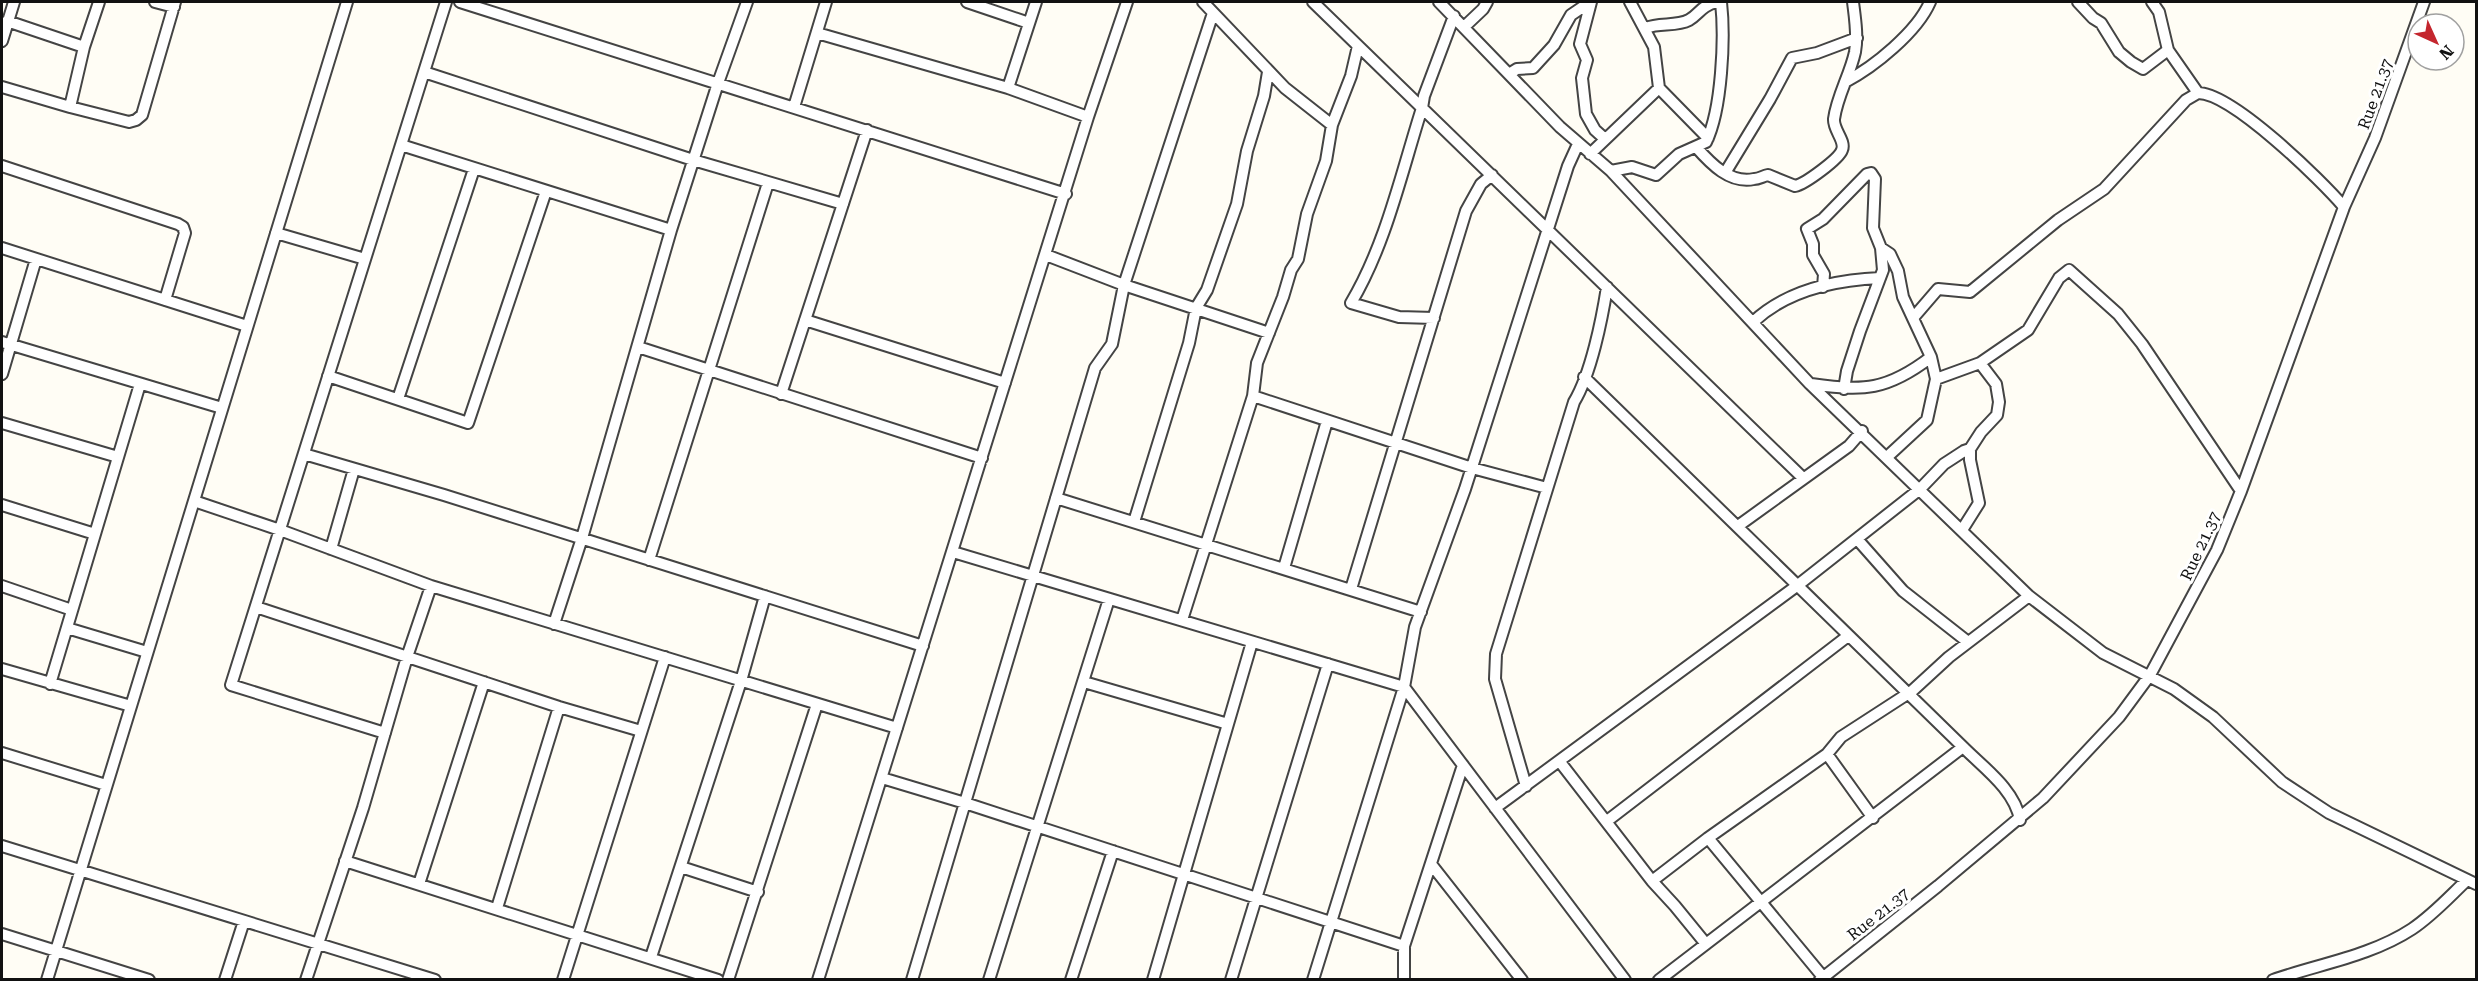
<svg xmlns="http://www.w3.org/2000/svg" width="2478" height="981" font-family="'Roboto Serif',serif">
  <rect width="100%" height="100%" fill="#fffdf5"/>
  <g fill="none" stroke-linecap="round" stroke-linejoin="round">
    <g stroke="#444" stroke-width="14">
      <path id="minor" d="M155,2l19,5
        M460,2l606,192
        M967,2l62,21
        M1203,2l82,86 47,37
        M1313,2l490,476
        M1439,2l121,125 51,44 199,213 219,212 74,57 71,36 39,28 69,65 47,31 147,71
        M1591,2l-11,42 7,16 -5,18 4,36 9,16 10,9
        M1630,2l24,45 5,41
        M2078,2l15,16 8,5 18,29 12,10 12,7 25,-19
        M2152,2l7,10 9,38 30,43
        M7,21l77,26
        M1464,27l19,-18 4,-7
        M1646,28c13,-6 30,-1 43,-8 11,-6 11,-14 28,-18
        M817,33l191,55 80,29
        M2,41l12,-39
        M424,72l269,88 150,44
        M1509,74l8,-5 16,-1 21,-23 17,-30 19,-13
        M1845,82c29,-15 72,-50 85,-80
        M2,87l68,20 14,-60 15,-45
        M1008,88l28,-86
        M70,107l59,15 7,-2 6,-5 33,-113
        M794,107l32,-105
        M401,145l270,85
        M1696,147c15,17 34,37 58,32 5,0 9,-3 14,-4l27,11c10,-2 44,-27 47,-36 4,-9 -9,-20 -8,-31 3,-23 16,-44 21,-67 3,-16 0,-34 -2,-50
        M1590,154l69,-66 49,50
        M2,166l176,58 5,3 2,6 -20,67
        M1611,171l21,-4 24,8 23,-21 27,-12c16,-32 19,-105 15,-140
        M1725,173l45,-74 22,-41 25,-5 40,-15
        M276,233l89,26
        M2,248l245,78
        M1881,248l9,6 8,17 5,26 28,60 5,22 -9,41 -40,37
        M1046,255l78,30 145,48
        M1823,287l1,-13 -11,-19v-11l-6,-15 16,-10 44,-45 4,-1 4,6 -2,49 8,20 2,22 -23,61 -13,40 -3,18
        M1434,318l-35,-1 -48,-14c35,-59 50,-129 71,-195l2,-12 30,-80
        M1913,318l25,-29 32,3 88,-72 46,-31 82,-89 12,-7c34,0 123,87 146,114
        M805,320l200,63
        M1753,322c34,-32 81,-42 127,-44
        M2,342l220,66
        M638,347l344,111
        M2,374l34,-115
        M328,376l140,47 78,-232
        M1584,377l379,370c21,21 52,43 57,73
        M1936,379l44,-16 48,-33 31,-52 10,-8 49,44 24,30 99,147
        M1811,384c52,8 77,6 120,-27
        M781,394l86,-264
        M1253,396l219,72 75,20
        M398,399l76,-230
        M2,423l116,34
        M304,454l140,41 479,151
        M1056,498l365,114
        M194,501l86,29 151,56 466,142
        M2,505l93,29
        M1134,522l55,-179 7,-35 11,-18 30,-86 10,-53 17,-55 4,-24
        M1738,526l111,-80 13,-15
        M1962,530l17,-27 -9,-43v-11l11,-17 16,-17 2,-13 -3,-18 -16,-21
        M1857,539l46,52 65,51
        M331,549l23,-80
        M953,552l451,135 221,293
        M649,560l119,-377
        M1284,568l43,-147
        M2,586l70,24
        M1351,589l115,-378 15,-27 11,-9
        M256,607l303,100 82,24
        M1182,620l71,-224 4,-33 26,-66 8,-27 7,-11 9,-45 19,-53 6,-36 19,-49 7,-30
        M554,624l28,-86 89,-308 47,-147 29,-81
        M67,628l80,24
        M2,669l129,37
        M1084,682l144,42
        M50,684l90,-300
        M385,733l-154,-48 215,-683
        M2,753l104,32
        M1827,754l46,64
        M1560,762l92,119 23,25 31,38
        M882,778l83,25 439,143
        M1526,786l-31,-107 1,-25 78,-252c17,-28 28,-83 33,-115
        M1495,808l303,-223 122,-96 24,-25 20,-13 6,-2
        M1607,821l241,-185
        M1708,838l115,139
        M2,846l433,134
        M345,861l373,119
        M1431,864l91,116
        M681,867l77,25
        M1652,881l56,-43 119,-84 14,-17 71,-46 37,-34 80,-61
        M419,884l65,-202
        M497,908l62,-201
        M2,934l147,46
        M651,957l90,-276 24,-85
        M47,980l300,-978
        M225,980l19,-59
        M306,980l57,-172 44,-151 24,-71
        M563,980l102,-323
        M728,980l89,-276
        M818,980l270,-863 39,-115
        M912,980l183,-612 17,-24 12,-59 89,-272
        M989,980l120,-381
        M1071,980l42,-129
        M1153,980l99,-338
        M1231,980l97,-316
        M1313,980l91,-293 11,-60 50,-138 103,-323 10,-22
        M1404,980v-34l59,-181
        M1659,980l304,-233
        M1820,980l118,-94 105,-88 76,-81 31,-42 67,-125 24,-59 103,-284 31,-69 49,-136
        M2273,980c46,-16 98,-24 139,-51 21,-14 37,-32 55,-49"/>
    </g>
    <use href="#minor" stroke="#fff" stroke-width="10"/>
  </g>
  <g text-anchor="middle" stroke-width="6" stroke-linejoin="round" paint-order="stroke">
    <g font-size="16" fill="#111" stroke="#fff">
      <text transform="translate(2375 94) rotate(-70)" y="6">Rue 21.37</text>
      <text transform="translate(2200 546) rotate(-65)" y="6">Rue 21.37</text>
      <text transform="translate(1878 914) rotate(-38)" y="6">Rue 21.37</text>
    </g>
  </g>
  <rect width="2478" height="981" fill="none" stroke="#111111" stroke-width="6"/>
  <g transform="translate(2436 42) rotate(135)"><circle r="28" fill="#ffffff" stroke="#a0a0a0" stroke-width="1.5"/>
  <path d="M0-4.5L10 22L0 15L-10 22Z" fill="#c4262e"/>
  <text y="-9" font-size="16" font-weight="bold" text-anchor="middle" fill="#111111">N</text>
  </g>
</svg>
